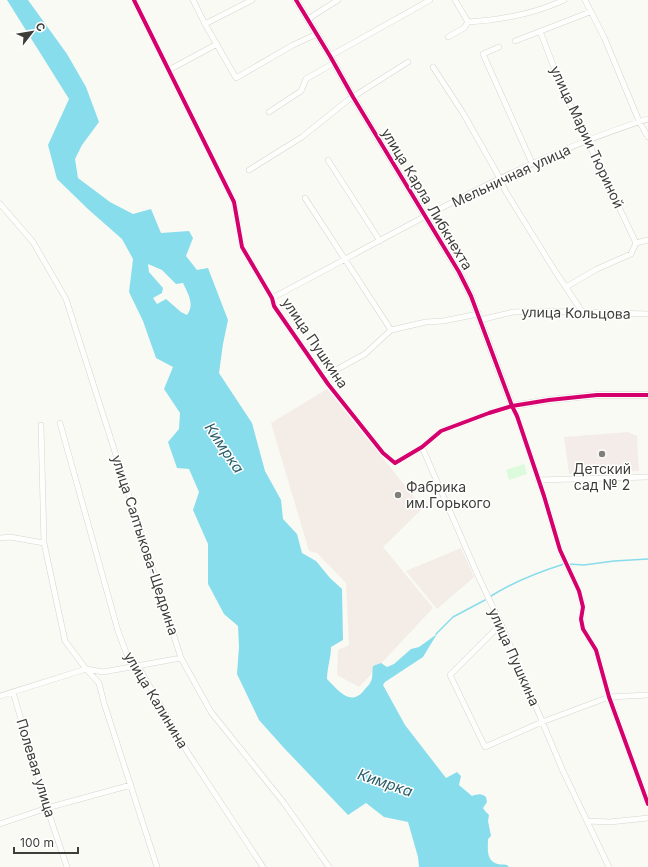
<svg xmlns="http://www.w3.org/2000/svg" width="648" height="867" font-family="Inter,sans-serif">
  <rect width="100%" height="100%" fill="#fafaf4"/>
  <path fill="#f4ece7" d="M327,389l96,119 -40,39 50,61 -74,79 -22,-12 1,-25 11,-5 -3,-62 -29,-30 -8,-2 -38,-128z
    M461,548l13,29 -37,32 -31,-38z"/>
  <path fill="#f4ece8" d="M628,432l9,4 2,35 -70,3 -5,-37z"/>
  <path fill="#dbfbdc" d="M524,464l3,10 -18,6 -3,-10z"/>
  <path fill="#88ddec" fill-rule="evenodd" d="M7,0h21l39,54 19,33 13,35 -17,23 -7,14 3,19 32,24 23,12 18,-5 10,24 28,-2 4,7 -7,18 11,14 11,-2 20,52 -5,24 -4,29 33,50 13,48 16,29 2,19 14,15 5,19 14,8 14,17 12,11 1,51 -12,7c0,11 -4,21 -4,32 12,12 24,29 38,10 2,-2 5,-5 6,-8 2,-3 1,-11 2,-15l8,-3 6,4 7,-3 17,-15 8,-2 18,-13 -14,23 -38,25 -2,3 22,40 41,53 11,-6 4,4 -2,9 13,11c5,-2 10,-3 14,1l1,5 -4,6 2,3 4,4 -1,6 3,15 -3,3c0,8 -2,20 7,24 3,2 8,1 12,2l2,2h-90l-1,-10 -10,-35 -24,-5 -18,-14 -18,12 -64,-67 -25,-28 -22,-46 2,-27 -1,-21 -14,-12 -16,-30v-40l-15,-34 6,-18 -10,-23 -12,-1 -9,-26 11,-13 1,-16 -16,-24 9,-22 -17,-9 -13,-37 -14,-29 4,-33 -11,-20 -33,-29 -32,-31 -9,-34 21,-46zM148,264l14,6 14,14 7,-1c5,11 12,21 4,32l-6,-3 -15,-13 -9,5 -4,-6 9,-5 1,-5 -14,-16z"/>
  <g fill="none" stroke-linecap="round" stroke-linejoin="round">
    <path stroke="#88ddec" stroke-width="1.5" d="M568,564l16,1 30,-4 34,-2
      M491,596c22,-14 48,-24 73,-32
      M436,634l17,-17 32,-17"/>
    <g stroke="#d6d5d0" stroke-width="6">
      <path id="minor" d="M134,0l100,202 8,45 30,51 2,8 54,78 55,69 12,10 27,-16 19,-16 48,-18 23,-7 5,10 27,80 16,54 19,41 4,16 -2,12 2,10 13,21 13,47 39,107
        M193,0l12,24 31,54 57,-33 24,-11
        M455,0l13,22
        M585,0l19,37 35,84 9,16
        M308,19l30,-19
        M205,24l47,-24
        M540,31l20,52 76,160
        M448,37l16,-9 4,-6c33,-2 66,-8 96,-22
        M515,41l75,-29
        M499,47l-16,7 49,109
        M330,56l100,-56
        M433,67l30,46 34,60 9,19 49,79 28,42
        M169,70l48,-26
        M269,112l32,-21 5,-12 28,-16
        M328,160l52,81
        M249,170l53,-33 46,-37 60,-38
        M305,198l86,132
        M0,204l33,38 33,57 115,359 30,54 73,91 45,64
        M636,243l12,-3
        M566,287l31,-18 34,-15 5,-11
        M272,298c123,-64 243,-137 376,-179
        M480,320l33,-8 24,-1 111,3
        M323,377l42,-23 26,-24 35,-8 17,-1 35,-7
        M60,423l58,208 9,24 11,11 50,87 75,114
        M41,425l3,118 21,98 21,28 13,14 5,20 53,164
        M422,447l57,131 22,46 62,147 46,96
        M538,480l110,-3
        M0,538l10,-1 34,6
        M501,624l-51,51 35,72 57,-25 67,-25 39,-2
        M13,692l34,116 20,59
        M0,696l86,-27 17,3 78,-14
        M587,821l23,1 38,-4
        M0,824l47,-16 84,-23"/>
    </g>
    <g stroke="#d6d5d0" stroke-width="7">
      <path id="tertiary" d="M296,0l34,56 23,41 106,175 12,24 41,110 37,-6 48,-5h51"/>
    </g>
    <use href="#minor" stroke="#fefefd" stroke-width="5"/>
    <use href="#tertiary" stroke="#fefefd" stroke-width="6"/>
    <g stroke="#fff" stroke-width="6">
      <path id="cycleway" d="M134,0l100,202 8,45 30,51 2,8 54,78 55,69 12,10 27,-16 19,-16 48,-18 23,-7 37,-6 48,-5h51
        M296,0l34,56 23,41 106,175 12,24 41,110 5,10 27,80 16,54 19,41 4,16 -2,12 2,10 13,21 13,47 39,107"/>
    </g>
    <use href="#cycleway" stroke="#d6006c" stroke-width="4"/>
  </g>
  <g fill="#807f7a" stroke="#fff" stroke-width="1.5">
    <circle cx="602" cy="454" r="4"/>
    <circle cx="398" cy="495" r="4"/>
  </g>
  <g text-anchor="middle" stroke-width="3" stroke-linejoin="round" paint-order="stroke">
    <g font-size="14" fill="#3e3d38" stroke="#fff">
      <text transform="translate(587 137) rotate(65)" y="5">улица Марии Тюриной</text>
      <text transform="translate(511 176) rotate(-25)" y="5">Мельничная улица</text>
      <text transform="translate(427 199) rotate(59)" y="5">улица Карла Либкнехта</text>
      <text transform="translate(576 313) rotate(1)" y="5">улица Кольцова</text>
      <text transform="translate(315 343) rotate(56)" y="5">улица Пушкина</text>
      <text transform="translate(145 545) rotate(72)" y="5">улица Салтыкова-Щедрина</text>
      <text transform="translate(514 657) rotate(66)" y="5">улица Пушкина</text>
      <text transform="translate(156 700) rotate(59)" y="5">улица Калинина</text>
      <text transform="translate(36 768) rotate(73)" y="5">Полевая улица</text>
    </g>
    <g font-size="14" fill="#3e3d38" stroke="#fff">
      <text x="602" y="474">Детский<tspan x="602" dy="16">сад № 2</tspan></text>
      <text x="406" y="492" text-anchor="start">Фабрика<tspan x="406" dy="16">им.Горького</tspan></text>
    </g>
    <g font-size="15" font-style="italic" fill="#2c5f69" stroke="#fff">
      <text transform="translate(224 448) rotate(56)" y="5">Кимрка</text>
      <text transform="translate(385 783) rotate(19)" y="5">Кимрка</text>
    </g>
  </g>
  <g transform="translate(32 32) rotate(59)" stroke="#ffffff" stroke-width="3" paint-order="stroke">
  <path d="M0-3L7 15L0 10L-7 15Z" fill="#3e3d38"/>
  <text y="-6" font-size="11" font-weight="bold" text-anchor="middle" fill="#3e3d38">С</text>
  </g>
  <path d="M14 847v6h64v-6" fill="none" stroke="#3e3d38" stroke-width="2"/>
  <text x="20" y="847" font-size="12" fill="#3e3d38" stroke="#ffffff" stroke-width="3" paint-order="stroke">100 m</text>
</svg>
